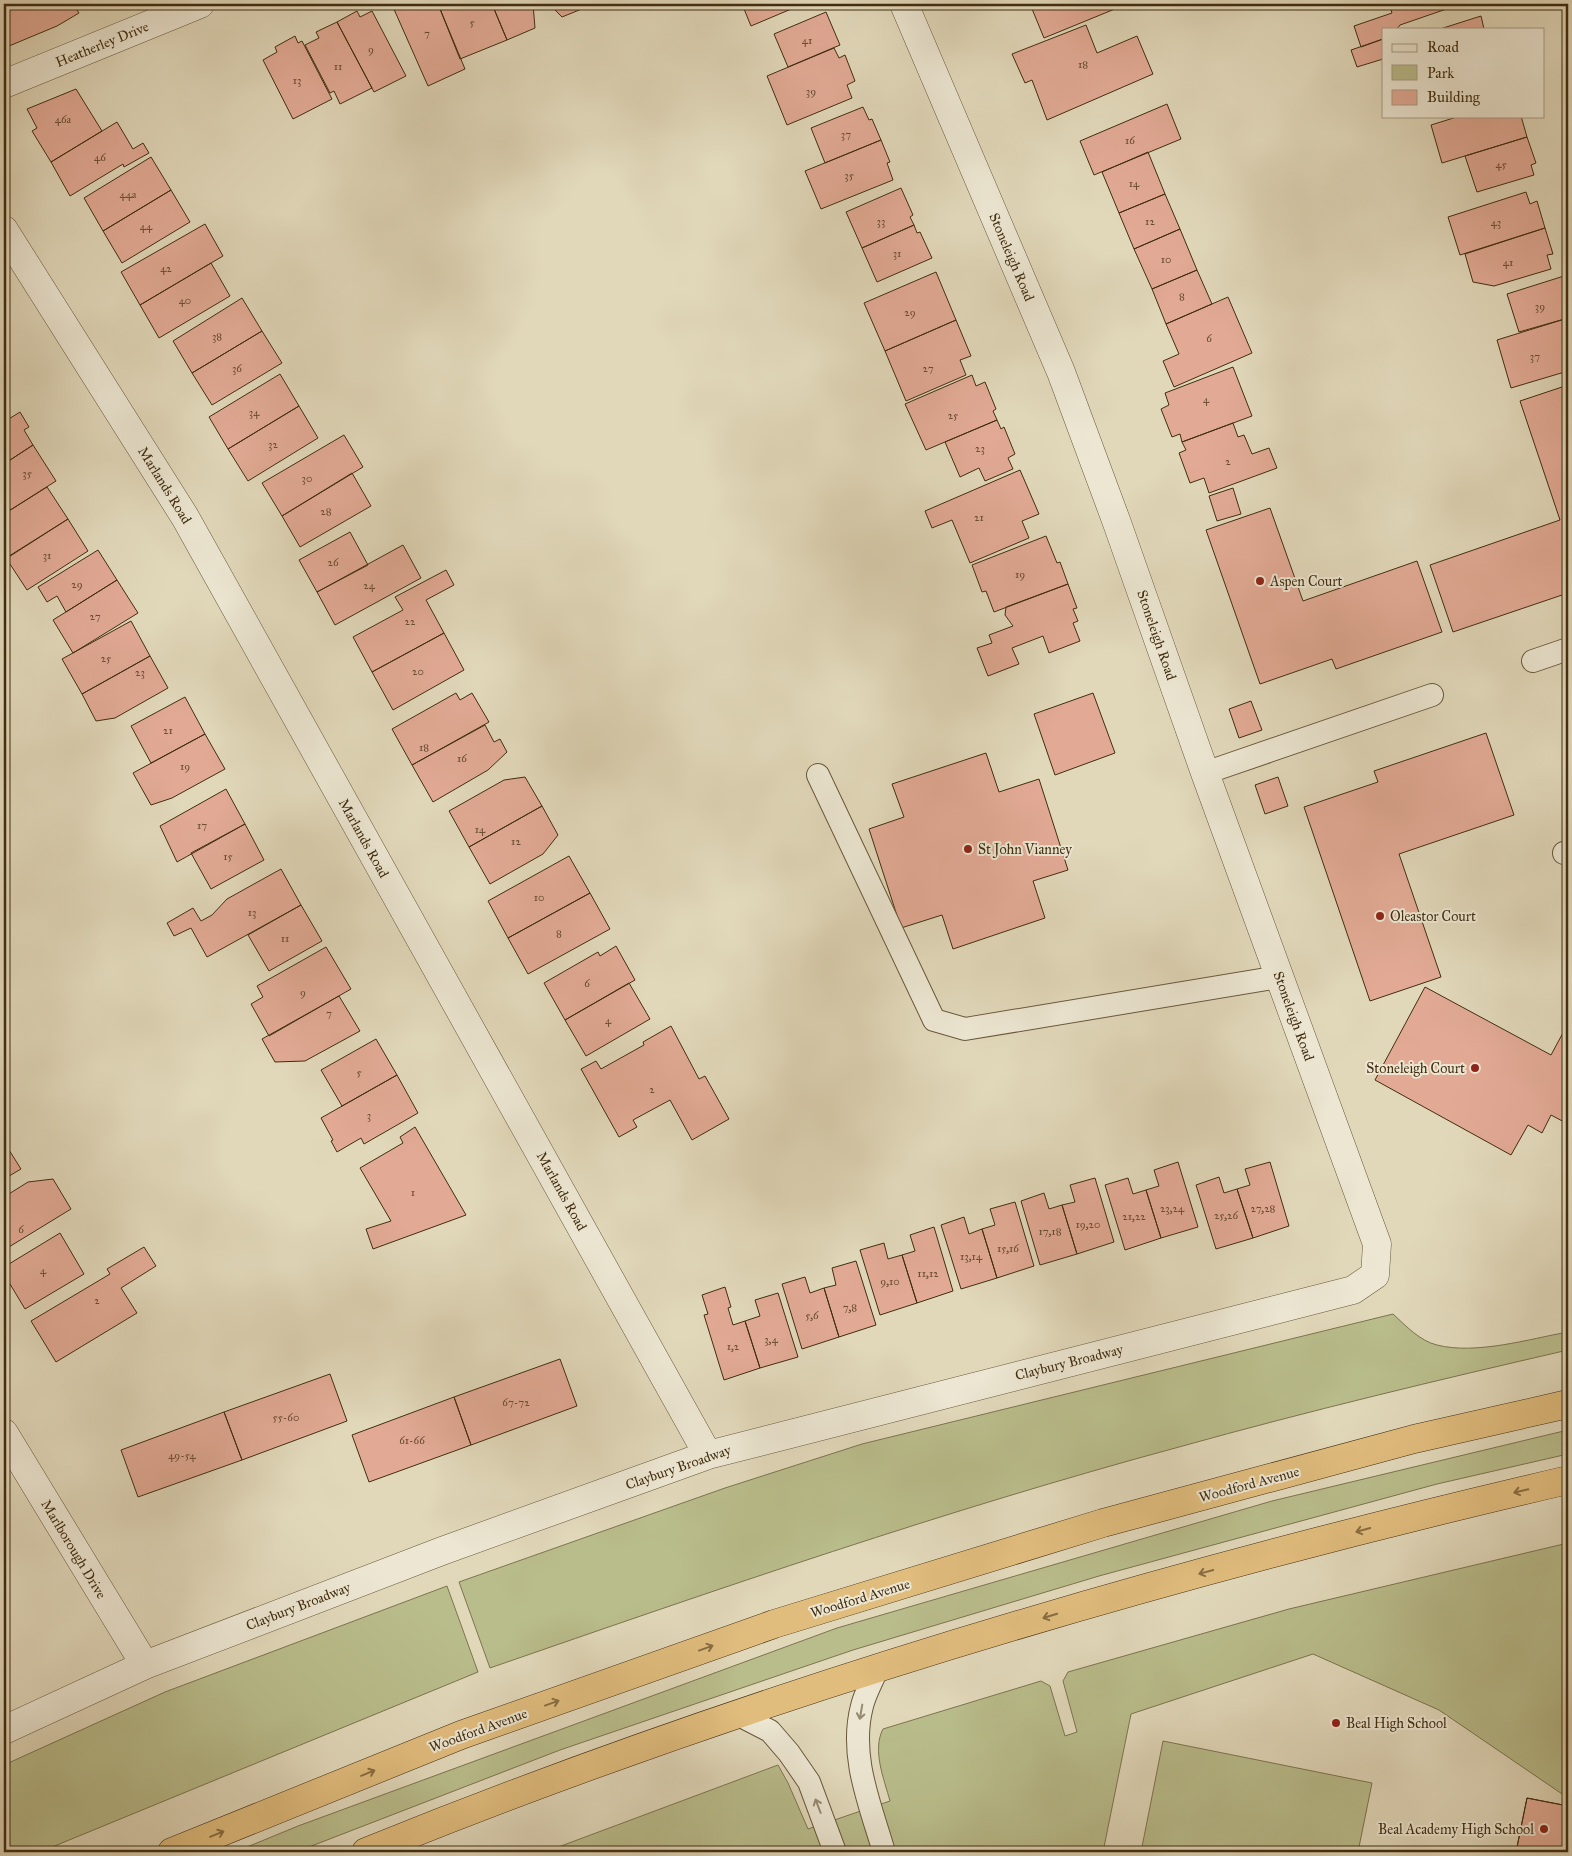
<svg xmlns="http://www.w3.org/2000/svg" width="1572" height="1856" font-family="'IM FELL Great Primer',serif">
  <rect width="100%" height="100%" fill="#e1d8ba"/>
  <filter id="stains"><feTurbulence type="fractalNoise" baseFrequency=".004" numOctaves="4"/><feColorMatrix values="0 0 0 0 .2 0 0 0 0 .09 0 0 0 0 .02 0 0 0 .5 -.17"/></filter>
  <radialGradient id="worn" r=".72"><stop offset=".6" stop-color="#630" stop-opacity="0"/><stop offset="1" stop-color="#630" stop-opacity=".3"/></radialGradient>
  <path fill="#b9bc8b" stroke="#7d744e" d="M1393,1314c13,12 27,27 44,31 39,10 92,-6 131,-13v18c-130,30 -260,61 -389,97 -233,63 -461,142 -689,221l-31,-86 266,-94 137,-44z
    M1568,1430v24l-131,30 -338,92 -246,74 -293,100 -264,102h-61l63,-26 539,-198 435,-127z
    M1568,1543v255l-129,-88 -126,-56 -182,60 -28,138h-558l233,-87 10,18 20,46 82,-28c-6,-22 -18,-51 -7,-72l158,-48 9,5 15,50 12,-4 -14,-51 5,-9 221,-63z
    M447,1586l31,86 -438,180h-36v-87l161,-73z
    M1163,1741l209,42 -14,69h-217z"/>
  <path fill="#e2aa95" stroke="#412d10" d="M4,4h69l6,9 -22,13 -48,20 -5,-8z
    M400,4h38l27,65 -37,17 -35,-79z
    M438,4h54l15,36 -47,19z
    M492,4h41l2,24 -28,12z
    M549,4h45l-32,13z
    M742,4h61l-52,22z
    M1030,4h97l-83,34z
    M1389,4h72l-61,21 -3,4h-14v10l-22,8 -7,-21 38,-13z
    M357,11l3,6 12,-6 34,65 -32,16 -37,-70z
    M826,12l14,33 -52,22 -14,-33z
    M1481,16l3,13h-44z
    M337,22l35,66 -32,16 -6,-13 -4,2 -25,-48 14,-7 -3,-6z
    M1086,25l11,28 40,-17 16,38 -106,46 -15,-40 -7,3 -13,-29z
    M295,36l3,7 4,-2 30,58 -39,20 -30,-59 14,-8 -2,-5z
    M1383,39v20l-26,8 -6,-17z
    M834,48l5,10 6,-3 10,26 -8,4 5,13 -65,27 -20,-49z
    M76,89l26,42 -51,31 -19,-31 5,-3 -10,-19z
    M1167,104l14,35 -87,36 -14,-34z
    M863,107l6,13 3,-1 9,21 -56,23 -14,-35z
    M1460,116h61l6,21 -85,26 -11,-38z
    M117,122l16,27 10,-6 6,10 -25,14 -1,-3 -53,32 -19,-34z
    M1527,137l9,26 -5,2 3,10 -57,17 -12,-36z
    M881,140l9,22 -3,1 6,17 -72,29 -16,-38z
    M1148,152l17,42 -46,19 -17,-41z
    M151,157l20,33 -68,41 -19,-33z
    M901,188l12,27 -3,2 4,8 -52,23 -16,-36z
    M171,190l19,32 -68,41 -19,-32z
    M1526,192l4,12 7,-3 8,27 -85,27 -12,-38z
    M1165,194l15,35 -46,20 -15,-36z
    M205,224l18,32 -83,49 -19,-33z
    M914,225l3,8 3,-1 12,26 -55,24 -15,-34z
    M1545,228l8,26 -6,1 4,14 -57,17 -21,-4 -8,-28z
    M1180,229l17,41 -45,19 -18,-40z
    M211,263l19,33 -71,42 -19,-33z
    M1197,270l15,34 -46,20 -14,-35z
    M936,272l20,48 -71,31 -21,-48z
    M1564,276l4,9v33l-49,14 -12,-38z
    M1228,297l24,56 -78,34 -11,-26 16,-7 -13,-30z
    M242,298l20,33 -70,42 -19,-32z
    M1568,318v53l-57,17 -14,-48z
    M956,320l15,36 -11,4 6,15 -60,26 -21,-50z
    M262,331l20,32 -70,42 -20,-32z
    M1233,367l19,49 -70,26 -2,-8 -8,3 -11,-28 8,-4 -4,-12z
    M280,374l19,32 -71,43 -19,-32z
    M972,375l4,11 9,-4 11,27 -3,2 4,9 -71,30 -21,-46z
    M1568,385v208l-115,39 -23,-67 130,-45 -40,-119z
    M299,406l19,32 -70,43 -20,-32z
    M20,412l9,15 -5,3 9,15 -29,19v-42z
    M997,420l4,9 3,-2 11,27 -7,4 5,11 -28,12 -6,-13 -19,9 -15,-35z
    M1233,423l5,14 6,-2 8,19 17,-6 8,20 -68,25 -5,-15 -14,5 -11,-30 7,-3 -4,-8z
    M344,435l19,32 -81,49 -20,-33z
    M33,445l23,36 -52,33v-50z
    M1020,470l19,44 -17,7 7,17 -59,25 -18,-43 -20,8 -7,-17z
    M352,473l19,33 -71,41 -18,-31z
    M47,487l21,32 -64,41v-46z
    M1233,488l8,26 -24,7 -8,-25z
    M1270,508l33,93 114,-40 25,71 -106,37 -4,-10 -72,25 -54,-154z
    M68,519l20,32 -61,39 -21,-32z
    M350,532l18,33 -51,27 -18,-32z
    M1046,536l11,27 3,-1 8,22 -74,28 -8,-21 -4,1 -10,-27z
    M403,545l18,33 -86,47 -18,-33z
    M98,550l19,30 -51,32 -9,-16 -10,6 -9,-15z
    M446,570l8,15 -28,15 18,33 -72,39 -19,-35 50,-27 -8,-13z
    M117,580l21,33 -65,40 -20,-33z
    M1068,584l9,24 -4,1 5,12 -5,2 7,18 -31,12 -6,-17 -31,12 7,16 -31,12 -11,-28 15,-5 -3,-8 24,-9 -8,-11 1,-8z
    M131,621l19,35 -68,38 -20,-35z
    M444,633l20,37 -71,40 -21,-38z
    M150,656l18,32 -53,30 -19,3 -14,-27z
    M456,693l4,7 12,-7 17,29 -77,43 -20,-36z
    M1093,693l22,60 -60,22 -21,-61z
    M185,697l20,37 -54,29 -20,-37z
    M1251,701l11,29 -23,8 -10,-29z
    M485,725l9,17 6,-3 7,13 -19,18 -55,32 -21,-37z
    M1486,733l28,82 -115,39 42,123 -71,24 -66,-194 74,-25 -4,-11z
    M205,734l20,35 -53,29 -21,7 -18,-32z
    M986,753l13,39 40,-13 29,91 -35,11 12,37 -92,31 -11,-34 -41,13 -32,-99 35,-12 -12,-33z
    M525,777l17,29 -73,41 -20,-36 55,-31z
    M1278,777l10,29 -23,8 -10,-29z
    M226,789l19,35 -68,38 -17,-36z
    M542,806l16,29 -15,19 -53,30 -21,-37z
    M245,824l19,36 -53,29 -20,-36z
    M569,856l21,37 -82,45 -20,-37z
    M281,869l20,36 -94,52 -16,-29 -17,8 -7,-13 26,-15 8,13 11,-6 15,-16z
    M590,893l20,36 -82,45 -20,-36z
    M301,905l21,36 -53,30 -21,-36z
    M616,946l19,34 -70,40 -21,-37 54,-31 2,4z
    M326,947l25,42 -82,47 -18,-32 12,-7 -6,-11z
    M629,983l21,36 -64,37 -21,-36z
    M1425,987l126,68 14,-26 3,2v93l-17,-9 -9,18 -14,-8 -17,30 -136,-75z
    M339,996l21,35 -55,30 -30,1 -13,-23z
    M671,1026l28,53 6,-3 24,43 -37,21 -22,-40 -37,20 4,7 -18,10 -38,-68 15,-8 5,8 43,-24 -1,-3z
    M376,1039l21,36 -55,31 -21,-36z
    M397,1075l21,38 -54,31 -3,-6 -24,14 -6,-11 2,-1 -12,-22z
    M415,1127l51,88 -93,34 -7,-20 25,-8 -31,-53 43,-25 -3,-6z
    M4,1142l17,27 -17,10z
    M1178,1162l20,65 -37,11 -15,-48 13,-4 -5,-16z
    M1270,1162l19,64 -36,12 -16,-49 13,-4 -5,-16z
    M1219,1177l5,16 13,-4 16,49 -37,11 -20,-64z
    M1095,1178l19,64 -37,12 -15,-49 13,-3 -5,-17z
    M1128,1178l5,16 13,-4 15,48 -36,12 -20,-65z
    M53,1179l18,30 -67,41v-53l24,-15z
    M1044,1193l5,16 13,-4 15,49 -37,11 -19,-64z
    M1015,1202l19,64 -37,12 -15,-49 13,-4 -5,-16z
    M964,1217l5,17 13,-5 15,49 -36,11 -20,-64z
    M934,1227l19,64 -36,12 -15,-48 13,-4 -5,-16z
    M60,1233l24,41 -59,35 -21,-35v-7z
    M884,1243l4,16 14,-4 15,48 -37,12 -20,-65z
    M144,1247l12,19 -35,22 16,25 -81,49 -25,-41 79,-47 -3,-5z
    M856,1261l20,64 -37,12 -15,-49 12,-3 -4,-17z
    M805,1277l5,16 14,-5 15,49 -37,12 -20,-65z
    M725,1287l6,20 -3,1 5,17 12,-4 15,47 -36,12 -20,-65 4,-1 -6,-19z
    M778,1293l20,64 -38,11 -15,-47 15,-5 -5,-16z
    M560,1359l17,47 -106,39 -17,-48z
    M330,1374l17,47 -105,39 -18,-48z
    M454,1397l17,48 -102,37 -17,-47z
    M224,1412l18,48 -104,37 -17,-47z
    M1527,1798l41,8v46h-52z
    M1527,1798l41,8v46h-52z"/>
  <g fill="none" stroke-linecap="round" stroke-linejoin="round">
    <g stroke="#69583a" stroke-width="24">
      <path id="service" d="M1533,661l35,-12
        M1205,773l227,-78
        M818,775l116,245 31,9 314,-52
        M1564,853l4,-1
        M878,1667c-5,13 -13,26 -16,39 -13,50 8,98 22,146
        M737,1714l33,17 19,22 20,29 26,70"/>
    </g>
    <g stroke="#69583a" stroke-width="29">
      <path id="minor" d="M4,84l196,-80
        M4,230l181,287 523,938
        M4,1433l141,232
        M4,1730l141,-65 297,-114 266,-96 645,-165 22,-15 2,-31 -172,-471 -88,-250 -56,-151 -157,-368"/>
    </g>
    <g stroke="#412d10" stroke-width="29">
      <path id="trunk" d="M172,1852l289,-117 313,-111 329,-101 311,-84 154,-35
        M366,1852c389,-158 793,-277 1202,-372"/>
    </g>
    <use href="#service" stroke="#ece6d2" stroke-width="22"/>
    <use href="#minor" stroke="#ece6d2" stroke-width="28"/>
    <use href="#trunk" stroke="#e0bc7d" stroke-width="28"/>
  </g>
  <defs><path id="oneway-shaft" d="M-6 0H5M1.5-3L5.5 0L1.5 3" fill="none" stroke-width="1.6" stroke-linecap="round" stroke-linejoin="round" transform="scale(1.25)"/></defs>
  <g stroke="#896d41">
    <use href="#oneway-shaft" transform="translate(1521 1491) rotate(167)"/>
    <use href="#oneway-shaft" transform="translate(1363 1530) rotate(165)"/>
    <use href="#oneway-shaft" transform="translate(1206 1572) rotate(165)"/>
    <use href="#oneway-shaft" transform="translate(1050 1616) rotate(163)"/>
    <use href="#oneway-shaft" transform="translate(706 1648) rotate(-20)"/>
    <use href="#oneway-shaft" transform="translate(552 1703) rotate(-20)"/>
    <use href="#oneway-shaft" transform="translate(368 1773) rotate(-22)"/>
    <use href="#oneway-shaft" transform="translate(217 1834) rotate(-22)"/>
  </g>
  <g stroke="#968a71">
    <use href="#oneway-shaft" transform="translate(861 1712) rotate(100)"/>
    <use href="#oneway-shaft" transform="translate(818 1806) rotate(-111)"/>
  </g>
  <g fill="#8f2418" stroke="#ece6d2" stroke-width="2">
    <circle cx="1260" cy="581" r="5"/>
    <circle cx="968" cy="849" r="5"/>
    <circle cx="1380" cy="916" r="5"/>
    <circle cx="1475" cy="1068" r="5"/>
    <circle cx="1336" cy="1723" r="5"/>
    <circle cx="1544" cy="1829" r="5"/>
  </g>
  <g text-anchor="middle" stroke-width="4" stroke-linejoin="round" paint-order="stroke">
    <g font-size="11" fill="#694c31">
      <text x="472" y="26">5</text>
      <text x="427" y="37">7</text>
      <text x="807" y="44">41</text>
      <text x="371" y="53">9</text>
      <text x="1083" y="68">18</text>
      <text x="338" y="70">11</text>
      <text x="297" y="84">13</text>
      <text x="811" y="95">39</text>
      <text x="63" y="123">46a</text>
      <text x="846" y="138">37</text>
      <text x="1130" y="144">16</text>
      <text x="100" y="161">46</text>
      <text x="1501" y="168">45</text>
      <text x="849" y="179">35</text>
      <text x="1134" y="187">14</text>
      <text x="128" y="198">44a</text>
      <text x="881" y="225">33</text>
      <text x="1150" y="225">12</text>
      <text x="1496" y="226">43</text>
      <text x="146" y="230">44</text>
      <text x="897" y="257">31</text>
      <text x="1166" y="263">10</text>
      <text x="1508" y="266">41</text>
      <text x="166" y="272">42</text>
      <text x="1182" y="300">8</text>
      <text x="185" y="304">40</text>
      <text x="1540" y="310">39</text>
      <text x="910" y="316">29</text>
      <text x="217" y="340">38</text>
      <text x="1209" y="342">6</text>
      <text x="1535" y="360">37</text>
      <text x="237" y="372">36</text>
      <text x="928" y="372">27</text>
      <text x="1206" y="403">4</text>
      <text x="254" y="416">34</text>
      <text x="953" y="419">25</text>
      <text x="273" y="448">32</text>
      <text x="980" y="452">23</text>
      <text x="1228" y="465">2</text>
      <text x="27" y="477">35</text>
      <text x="307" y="482">30</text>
      <text x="326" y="515">28</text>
      <text x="979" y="521">21</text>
      <text x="47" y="559">31</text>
      <text x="333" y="566">26</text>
      <text x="1020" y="578">19</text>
      <text x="77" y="588">29</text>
      <text x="369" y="589">24</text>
      <text x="95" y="620">27</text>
      <text x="410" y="625">22</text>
      <text x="106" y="662">25</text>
      <text x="418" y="675">20</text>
      <text x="140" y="676">23</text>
      <text x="168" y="734">21</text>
      <text x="424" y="751">18</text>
      <text x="462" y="762">16</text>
      <text x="185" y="770">19</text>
      <text x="202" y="829">17</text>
      <text x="480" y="833">14</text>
      <text x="516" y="845">12</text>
      <text x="228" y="860">15</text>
      <text x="539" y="901">10</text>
      <text x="252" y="916">13</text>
      <text x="559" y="937">8</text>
      <text x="285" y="942">11</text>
      <text x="587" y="987">6</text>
      <text x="303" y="996">9</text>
      <text x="329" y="1017">7</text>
      <text x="608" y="1024">4</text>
      <text x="359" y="1076">5</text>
      <text x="652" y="1093">2</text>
      <text x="369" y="1119">3</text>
      <text x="413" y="1196">1</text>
      <text x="1172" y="1212">23,24</text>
      <text x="1263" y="1212">27,28</text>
      <text x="1226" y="1219">25,26</text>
      <text x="1134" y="1220">21,22</text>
      <text x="1088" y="1228">19,20</text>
      <text x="21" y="1233">6</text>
      <text x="1050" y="1235">17,18</text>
      <text x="1008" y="1252">15,16</text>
      <text x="971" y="1260">13,14</text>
      <text x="43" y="1274">4</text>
      <text x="928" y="1277">11,12</text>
      <text x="890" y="1285">9,10</text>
      <text x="97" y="1304">2</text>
      <text x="850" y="1311">7,8</text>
      <text x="812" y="1319">5,6</text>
      <text x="771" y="1343">3,4</text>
      <text x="733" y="1350">1,2</text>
      <text x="516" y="1406">67-72</text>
      <text x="286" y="1421">55-60</text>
      <text x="412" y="1444">61-66</text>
      <text x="182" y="1459">49-54</text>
    </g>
    <g font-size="14" fill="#412d10" stroke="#ece6d2">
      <text transform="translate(102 44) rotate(-22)" y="5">Heatherley Drive</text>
      <text transform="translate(1012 257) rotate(67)" y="5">Stoneleigh Road</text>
      <text transform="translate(165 485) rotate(58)" y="5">Marlands Road</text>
      <text transform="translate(1157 635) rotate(71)" y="5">Stoneleigh Road</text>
      <text transform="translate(364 838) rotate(61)" y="5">Marlands Road</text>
      <text transform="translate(1294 1016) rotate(70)" y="5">Stoneleigh Road</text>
      <text transform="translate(562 1191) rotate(61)" y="5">Marlands Road</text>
      <text transform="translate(1069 1362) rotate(-14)" y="5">Claybury Broadway</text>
      <text transform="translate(678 1467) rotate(-19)" y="5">Claybury Broadway</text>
      <text transform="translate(1249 1484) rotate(-15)" y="5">Woodford Avenue</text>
      <text transform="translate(74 1549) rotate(59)" y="5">Marlborough Drive</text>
      <text transform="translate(860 1598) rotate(-17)" y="5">Woodford Avenue</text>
      <text transform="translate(298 1606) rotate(-21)" y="5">Claybury Broadway</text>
      <text transform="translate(478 1730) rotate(-20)" y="5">Woodford Avenue</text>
    </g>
    <g font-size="14" fill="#412d10" stroke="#ece6d2" text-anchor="start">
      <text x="1270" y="586">Aspen Court</text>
      <text x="978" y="854">St John Vianney</text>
      <text x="1390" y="921">Oleastor Court</text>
      <text x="1465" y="1073" text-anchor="end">Stoneleigh Court</text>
      <text x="1346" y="1728">Beal High School</text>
      <text x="1534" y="1834" text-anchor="end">Beal Academy High School</text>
    </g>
  </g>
  <rect width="1572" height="1856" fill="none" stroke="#e1d8ba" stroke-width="20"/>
  <rect x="5" y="5" width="1562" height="1846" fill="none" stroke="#412d10" stroke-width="2.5"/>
  <rect x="10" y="10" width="1552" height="1836" fill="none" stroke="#412d10"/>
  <rect x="1382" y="28" width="162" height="90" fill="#ece6d2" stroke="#a89c84"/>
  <rect x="1392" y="44" width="25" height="8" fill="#ece6d2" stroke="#a89c84"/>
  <text x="1427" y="52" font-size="15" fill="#412d10">Road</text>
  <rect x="1392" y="65" width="25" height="15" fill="#b9bc8b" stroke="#a89c84"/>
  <text x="1427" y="78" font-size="15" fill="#412d10">Park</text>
  <rect x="1392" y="90" width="25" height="15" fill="#e2aa95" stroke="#a89c84"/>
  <text x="1427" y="102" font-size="15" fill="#412d10">Building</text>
  <rect width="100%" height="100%" filter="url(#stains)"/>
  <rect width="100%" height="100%" fill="url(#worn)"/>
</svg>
